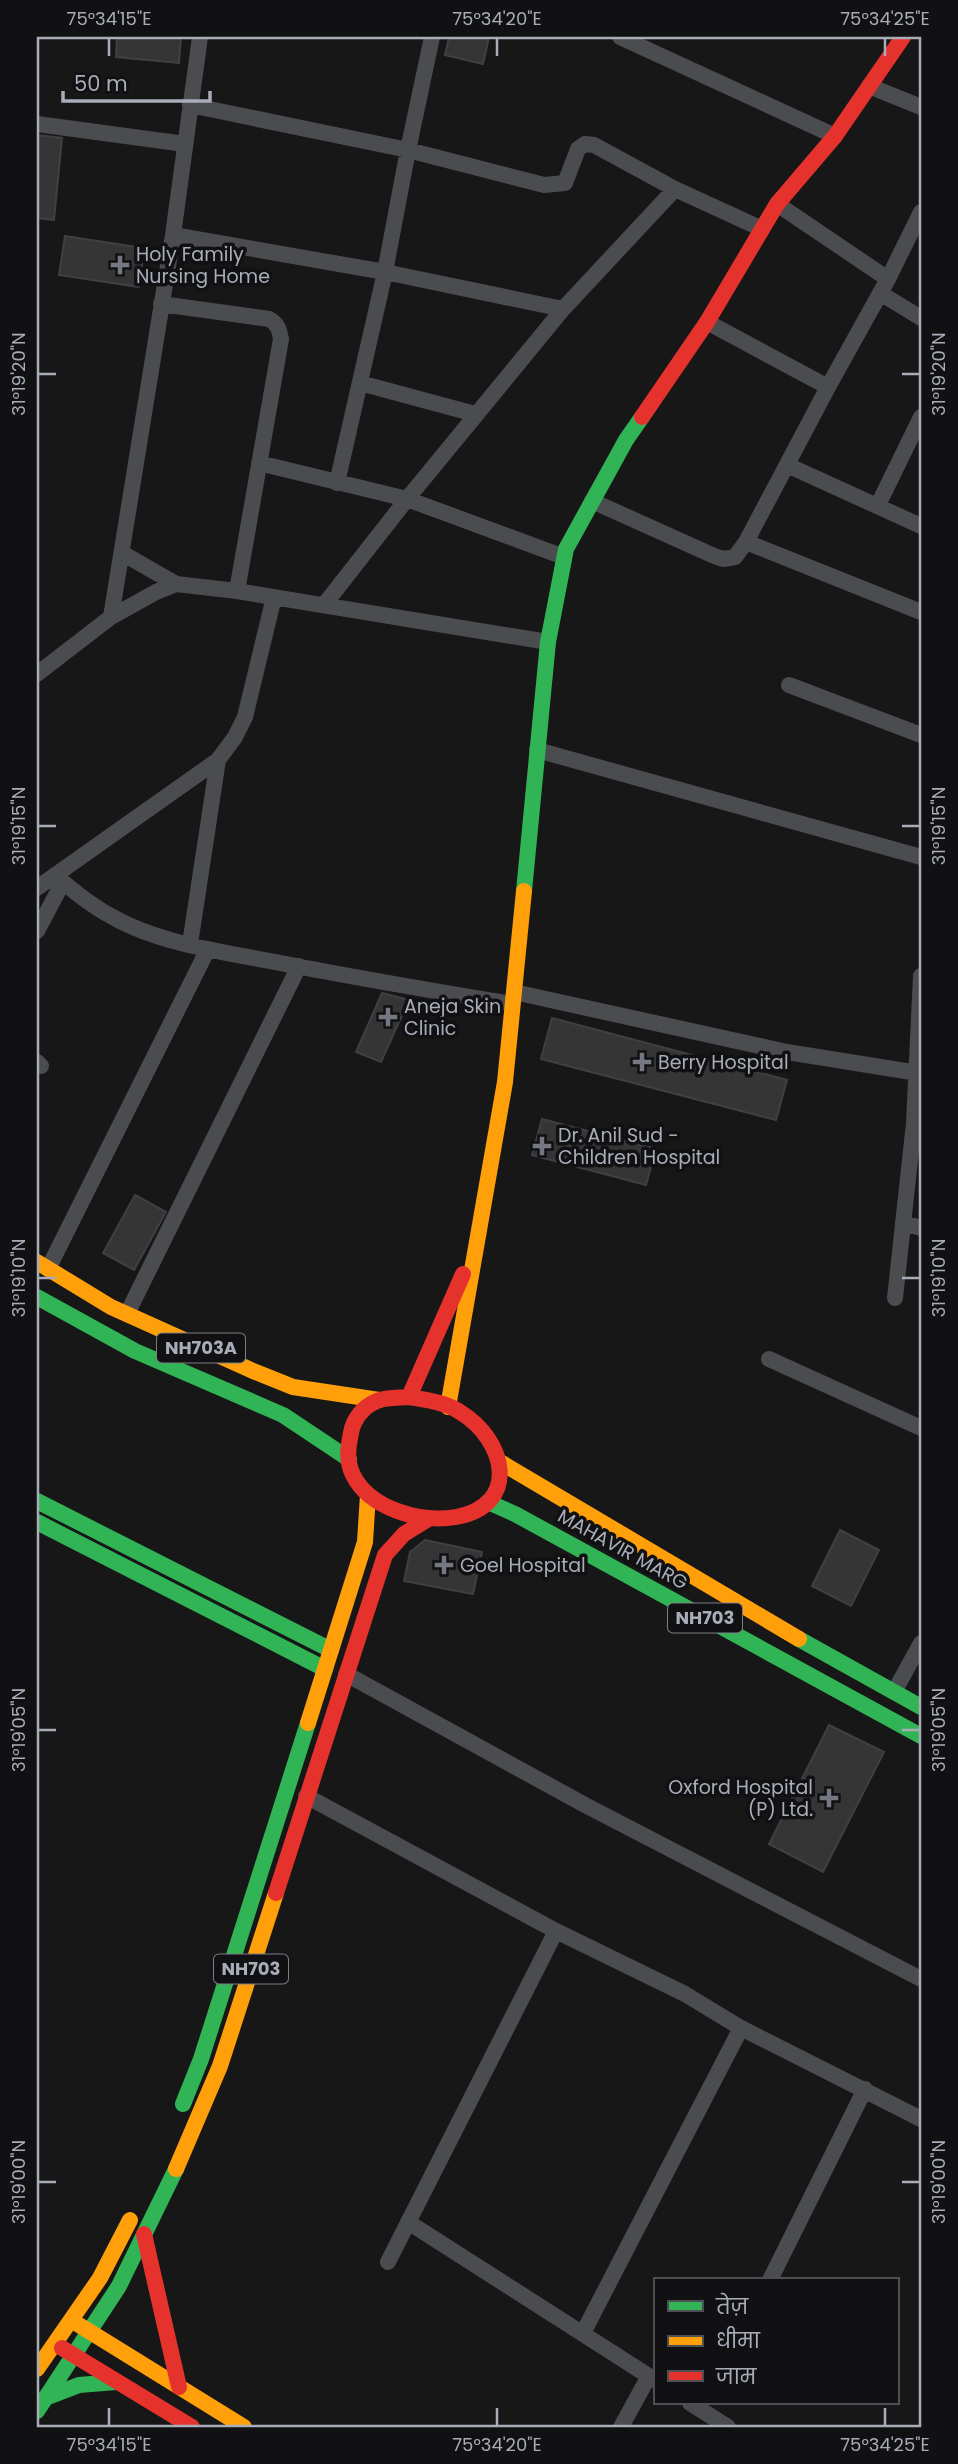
<svg xmlns="http://www.w3.org/2000/svg" width="958" height="2464" font-family="Poppins,'Noto Sans Devanagari',sans-serif">
  <rect width="100%" height="100%" fill="#171717"/>
  <path fill="#353536" stroke="#3f4043" stroke-width="2" d="M117,37h64l-2,26 -63,-6z
    M449,37h40l-6,27 -38,-9z
    M37,135l25,3 -8,82 -17,-2z
    M65,236l79,12 -5,39 -80,-12z
    M382,993l27,7 -28,62 -25,-10z
    M552,1018l235,62 -11,40 -235,-61z
    M542,1119l114,30 -10,36 -114,-30z
    M135,1195l31,17 -32,58 -31,-17z
    M840,1530l39,20 -28,56 -39,-20z
    M425,1540l57,12 -9,42 -69,-13 6,-29z
    M829,1725l55,27 -61,120 -54,-28z"/>
  <g fill="none" stroke-linecap="round" stroke-linejoin="round">
    <path stroke="#4b4c50" stroke-width="16" d="M620,37l215,99
      M869,86l52,21
      M190,105l218,45 136,35 21,-2 13,-34 7,-5 9,1 81,44 87,40
      M37,124l148,20
      M777,204l111,75
      M173,235l212,37 178,37
      M880,293l41,25
      M161,304l108,15c9,5 10,10 12,20l-44,252
      M707,322l121,65
      M360,383l115,31
      M259,463l148,36 157,58
      M787,465l134,61
      M337,483l48,-211 23,-122 24,-113
      M592,501l120,54 11,4 12,-2 11,-15 82,-155 60,-108 33,-67
      M878,505l43,-88
      M746,542l175,70
      M122,553l54,31
      M324,605l83,-106 156,-190 112,-120
      M111,617l62,-382 27,-198
      M37,674l74,-57 45,-25 20,-8 61,7 311,51
      M789,685l132,50
      M537,750l384,107
      M55,875c18,16 35,30 56,41 51,30 127,38 185,50 72,14 144,26 216,38
      M37,888l181,-128 17,-23 10,-20 29,-120
      M37,931l26,-49
      M190,944l28,-184
      M514,992l273,60 131,21
      M37,1062l4,4
      M903,1223l18,5
      M48,1269l160,-320
      M895,1298l19,-175 7,-147
      M127,1314l172,-348
      M769,1359l152,69
      M346,1674l239,131 336,174
      M894,1692l27,-49
      M306,1796l250,135 129,63 56,34 180,91
      M408,2222l247,158
      M388,2262l168,-331
      M770,2280l95,-191
      M583,2333l158,-305
      M690,2403l38,24
      M621,2427l28,-51"/>
    <path stroke="#30b455" stroke-width="16" d="M524,891l24,-249 18,-93 60,-109 16,-23
      M37,1297l98,54 148,64 66,44
      M37,1501l294,149
      M488,1502l27,12 406,222
      M37,1522l288,147
      M799,1639l122,68
      M183,2104l18,-45 107,-336
      M45,2398l34,-13 37,-3
      M37,2411l82,-125 57,-117"/>
    <path stroke="#ff9f0a" stroke-width="16" d="M37,1262l74,45 142,64 40,16 86,13
      M448,1407l57,-325 19,-191
      M500,1462l299,177
      M308,1723l57,-181 3,-47
      M176,2169l44,-103 56,-173
      M79,2325l165,102
      M37,2369l63,-91 30,-58"/>
    <path stroke="#e5322d" stroke-width="16" d="M642,417l65,-95 70,-118 58,-68 68,-99
      M409,1397l54,-123
      M409,1397c17,3 36,5 51,15 46,28 61,93 -4,105 -36,6 -86,-8 -103,-42 -7,-14 -5,-28 -2,-42 2,-14 13,-27 26,-32 10,-4 21,-3 32,-4z
      M276,1893l109,-338 19,-21 26,-16
      M144,2234l35,153
      M62,2348l130,79"/>
  </g>
  <path fill="none" stroke="#a8adb8" stroke-width="2.5" d="M109,38v18M497,38v18M885,38v18M38,374h18M902,374h18M38,826h18M902,826h18M38,1278h18M902,1278h18M38,1730h18M902,1730h18M38,2182h18M902,2182h18M109,2408v18M497,2408v18M885,2408v18"/>
  <g fill="#757880" stroke="#111113" stroke-width="2.5">
    <path d="M116.5 254.5h7v7h7v7h-7v7h-7v-7h-7v-7h7z"/>
    <path d="M384.5 1006.5h7v7h7v7h-7v7h-7v-7h-7v-7h7z"/>
    <path d="M638.5 1051.5h7v7h7v7h-7v7h-7v-7h-7v-7h7z"/>
    <path d="M538.5 1135.5h7v7h7v7h-7v7h-7v-7h-7v-7h7z"/>
    <path d="M440.5 1554.5h7v7h7v7h-7v7h-7v-7h-7v-7h7z"/>
    <path d="M825.5 1787.5h7v7h7v7h-7v7h-7v-7h-7v-7h7z"/>
  </g>
  <g text-anchor="middle" stroke-width="7" stroke-linejoin="round" paint-order="stroke">
    <g fill="#111113" stroke="#7b7e86" stroke-width="2">
      <rect x="157" y="1333.5" width="88" height="29" rx="5"/>
      <rect x="668" y="1603.5" width="74" height="29" rx="5"/>
      <rect x="214" y="1954.5" width="74" height="29" rx="5"/>
    </g>
    <g font-size="18" font-weight="bold" fill="#a8adb8">
      <text x="201" y="1354">NH703A</text>
      <text x="705" y="1624">NH703</text>
      <text x="251" y="1975">NH703</text>
    </g>
    <g font-size="19" fill="#a8adb8" stroke="#111113" text-anchor="start">
      <text x="136" y="261">Holy Family<tspan x="136" dy="22">Nursing Home</tspan></text>
      <text x="404" y="1013">Aneja Skin<tspan x="404" dy="22">Clinic</tspan></text>
      <text x="658" y="1069">Berry Hospital</text>
      <text x="558" y="1142">Dr. Anil Sud -<tspan x="558" dy="22">Children Hospital</tspan></text>
      <text x="460" y="1572">Goel Hospital</text>
      <text x="813" y="1794" text-anchor="end">Oxford Hospital<tspan x="813" dy="22">(P) Ltd.</tspan></text>
    </g>
    <g font-size="19" fill="#a8adb8" stroke="#111113">
      <text transform="translate(623 1549) rotate(29)" y="7">MAHAVIR MARG</text>
    </g>
  </g>
  <rect width="958" height="2464" fill="none" stroke="#111113" stroke-width="77"/>
  <rect x="654" y="2278" width="245" height="126" fill="#111113" stroke="#4d4f55" stroke-width="2"/>
  <rect x="668" y="2301" width="35" height="10" fill="#30b455" stroke="#4d4f55" stroke-width="2"/>
  <text x="716" y="2314" font-size="21" fill="#a8adb8">तेज़</text>
  <rect x="668" y="2336" width="35" height="10" fill="#ff9f0a" stroke="#4d4f55" stroke-width="2"/>
  <text x="716" y="2348" font-size="21" fill="#a8adb8">धीमा</text>
  <rect x="668" y="2371" width="35" height="10" fill="#e5322d" stroke="#4d4f55" stroke-width="2"/>
  <text x="716" y="2384" font-size="21" fill="#a8adb8">जाम</text>
  <path d="M63 91v10h147v-10" fill="none" stroke="#a8adb8" stroke-width="3.5"/>
  <text x="74" y="91" font-size="21" fill="#a8adb8" stroke="#111113" stroke-width="5" paint-order="stroke">50 m</text>
  <rect x="38" y="38" width="882" height="2388" fill="none" stroke="#a8adb8" stroke-width="2.5"/>
  <g font-size="18" text-anchor="middle" fill="#a8adb8">
    <text x="109" y="25">75°34'15"E</text>
    <text x="497" y="25">75°34'20"E</text>
    <text x="885" y="25">75°34'25"E</text>
    <text transform="translate(19 374) rotate(-90)" y="6">31°19'20"N</text>
    <text transform="translate(939 374) rotate(-90)" y="6">31°19'20"N</text>
    <text transform="translate(19 826) rotate(-90)" y="6">31°19'15"N</text>
    <text transform="translate(939 826) rotate(-90)" y="6">31°19'15"N</text>
    <text transform="translate(19 1278) rotate(-90)" y="6">31°19'10"N</text>
    <text transform="translate(939 1278) rotate(-90)" y="6">31°19'10"N</text>
    <text transform="translate(19 1730) rotate(-90)" y="6">31°19'05"N</text>
    <text transform="translate(939 1730) rotate(-90)" y="6">31°19'05"N</text>
    <text transform="translate(19 2182) rotate(-90)" y="6">31°19'00"N</text>
    <text transform="translate(939 2182) rotate(-90)" y="6">31°19'00"N</text>
    <text x="109" y="2451">75°34'15"E</text>
    <text x="497" y="2451">75°34'20"E</text>
    <text x="885" y="2451">75°34'25"E</text>
  </g>
</svg>
